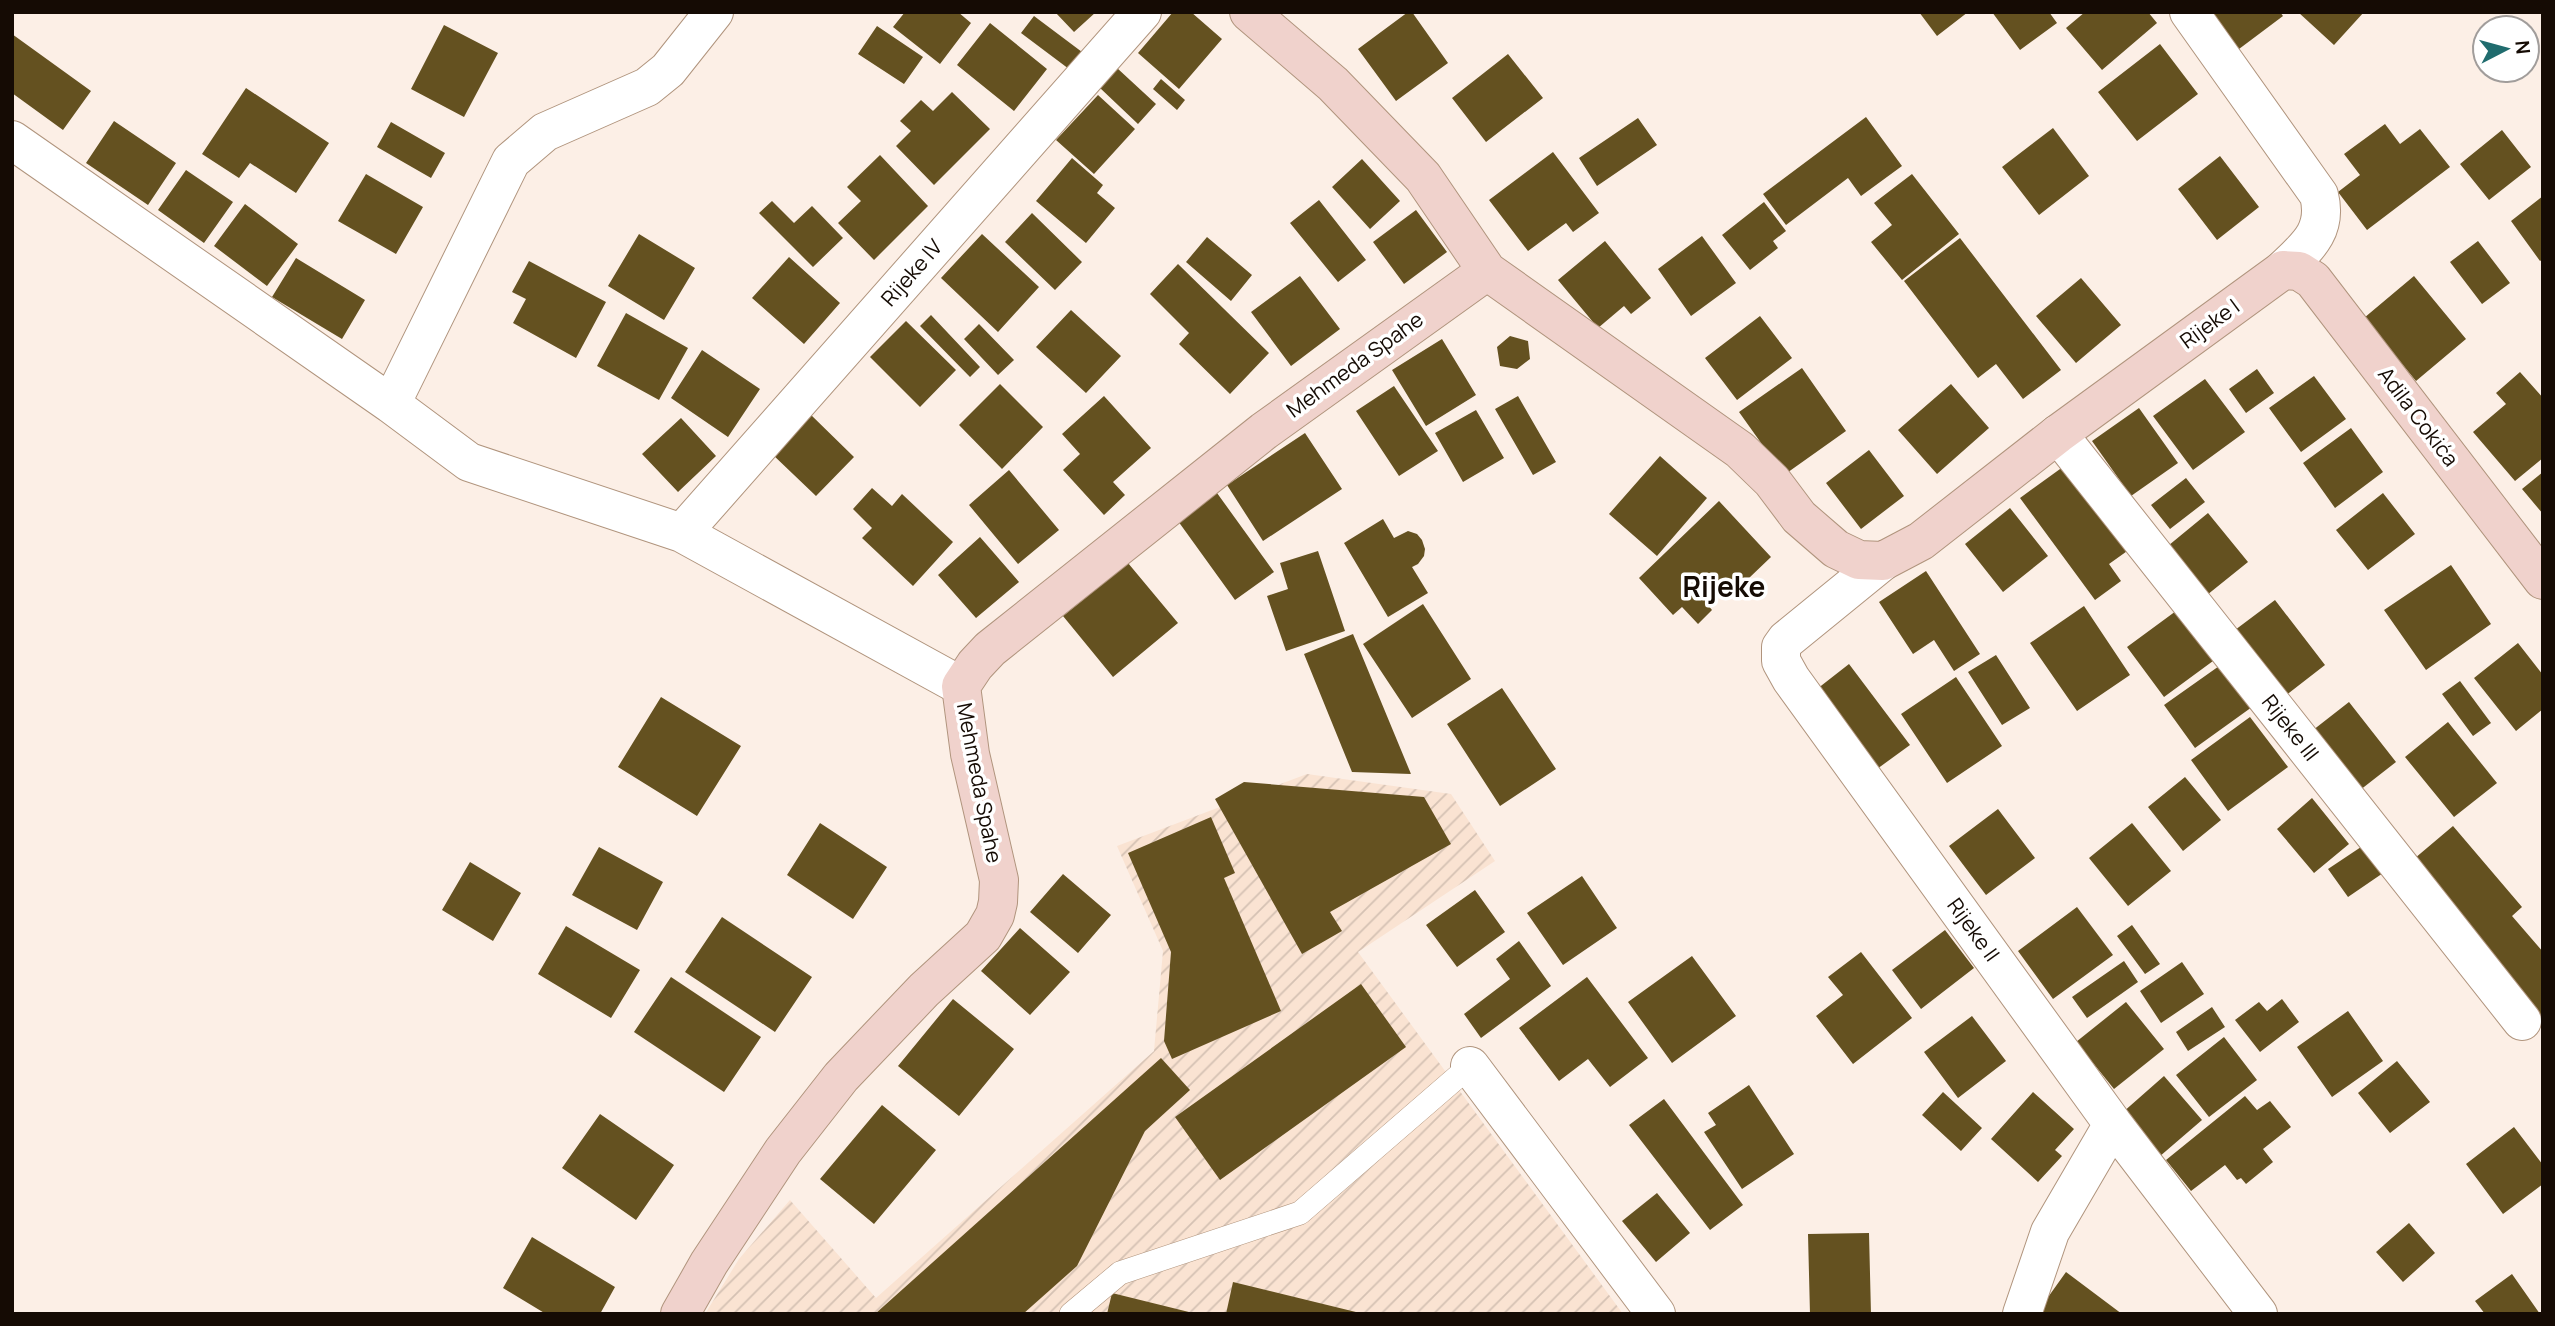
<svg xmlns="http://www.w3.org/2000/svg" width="2555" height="1326" font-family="Manrope,sans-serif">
  <defs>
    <pattern id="industrial-furrows" width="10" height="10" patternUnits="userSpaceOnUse" patternTransform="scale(1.75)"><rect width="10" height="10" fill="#fae3d2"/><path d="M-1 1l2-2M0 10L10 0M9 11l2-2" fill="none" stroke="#d5c1b3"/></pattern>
  </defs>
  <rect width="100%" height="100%" fill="#fcefe6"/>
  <path fill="url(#industrial-furrows)" d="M1307,774l144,20 44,67 -137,91 265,362h-918l34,-55 51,-59 86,98 278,-247 9,-100 -46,-105z"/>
  <path fill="#645120" d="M905,12h53l13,11 -31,41 -47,-37z
    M1055,12h41l-22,20z
    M1173,12h18l31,27 -43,50 -41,-36z
    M1408,12h4l36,51 -52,38 -38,-52z
    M1919,12h49l-31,24z
    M1992,12h57l8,11 -37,27z
    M2085,12h63l9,11 -55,47 -36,-42z
    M2204,12h76l3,4 -48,36z
    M2298,12h66l-30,33z
    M1034,16l48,36 -13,17 -48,-36z
    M990,23l57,46 -33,42 -57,-46z
    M444,25l54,28 -34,64 -53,-28z
    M877,26l46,31 -19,27 -46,-30z
    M12,34l79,57 -28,39 -51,-37z
    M2160,44l38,50 -61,47 -39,-49z
    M1508,54l35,44 -57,44 -34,-44z
    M1117,68l39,36 -18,20 -39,-37z
    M1161,79l24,21 -8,10 -24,-21z
    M246,88l83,55 -33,50 -46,-30 -11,15 -37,-24z
    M952,92l38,37 -56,56 -38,-39 15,-15 -11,-10 21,-21 12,11z
    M1098,95l37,34 -41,45 -38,-34z
    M1866,117l36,49 -41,30 -13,-18 -62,47 -23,-31z
    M1638,118l19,27 -60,41 -18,-28z
    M114,121l62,42 -28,42 -62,-42z
    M391,122l54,31 -14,25 -54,-31z
    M2385,124l15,20 20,-15 30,38 -83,63 -29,-38 22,-17 -16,-21z
    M2053,128l36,48 -50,39 -37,-48z
    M2502,130l29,37 -42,33 -29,-36z
    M1553,152l46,61 -26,19 -7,-9 -38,28 -39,-51z
    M880,155l48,51 -54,54 -36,-37 23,-22 -14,-14z
    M2220,156l39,51 -42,33 -39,-51z
    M1072,158l31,27 -6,8 18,15 -29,35 -50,-42z
    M1362,159l38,42 -30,28 -38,-42z
    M186,170l47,32 -29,41 -46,-33z
    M366,174l57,33 -27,47 -58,-33z
    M1912,174l47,60 -57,46 -31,-38 21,-17 -18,-22z
    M2543,196v63l-3,2 -29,-40z
    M1319,200l47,60 -28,22 -48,-59z
    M772,201l22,22 18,-17 31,32 -30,29 -54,-54z
    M1764,202l22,29 -13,10 5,7 -28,22 -28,-35z
    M245,204l53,40 -31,42 -53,-40z
    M1416,210l31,42 -43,32 -31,-42z
    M1032,213l50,49 -27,28 -50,-48z
    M639,234l56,34 -31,52 -56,-34z
    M982,234l57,53 -41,45 -57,-54z
    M1702,236l34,47 -45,33 -33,-47z
    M1207,237l45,38 -21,26 -45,-39z
    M1960,238l101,132 -38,29 -27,-35 -18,14 -74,-97z
    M1605,241l46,57 -20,16 -7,-8 -26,22 -40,-48z
    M2478,241l32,42 -28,21 -32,-42z
    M789,257l51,46 -36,41 -52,-46z
    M296,258l69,42 -23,39 -70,-42z
    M529,261l77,41 -30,56 -63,-35 13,-24 -14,-7z
    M1178,264l91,89 -39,41 -51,-50 10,-11 -39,-39z
    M1300,276l40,53 -49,37 -40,-54z
    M2414,276l52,63 -50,42 -52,-63z
    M2081,278l40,47 -45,38 -40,-47z
    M1071,310l50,46 -35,37 -50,-46z
    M626,313l62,35 -29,52 -62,-34z
    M931,315l49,52 -10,10 -50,-51z
    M1760,316l32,42 -55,42 -32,-42z
    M906,321l50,49 -36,37 -50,-50z
    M979,324l35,36 -16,15 -34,-36z
    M1510,336l18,5 2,18 -13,10 -17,-3 -3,-19z
    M1442,339l34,56 -50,31 -34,-56z
    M702,350l58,39 -32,48 -57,-39z
    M1802,368l44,63 -62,44 -45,-63z
    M2257,369l17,24 -28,20 -17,-24z
    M2520,372l23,26v60l-28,23 -42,-49 33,-28 -10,-11z
    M2314,376l32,43 -45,33 -32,-44z
    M2205,379l40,53 -52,38 -40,-54z
    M1000,384l43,43 -41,42 -43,-44z
    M1951,384l38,44 -52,46 -39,-44z
    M1394,386l44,65 -39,25 -43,-65z
    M1104,396l47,52 -38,34 12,13 -21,20 -41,-45 17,-16 -18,-20z
    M1518,396l38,66 -23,13 -38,-66z
    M2139,408l39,55 -47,33 -39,-55z
    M1476,410l28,48 -41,24 -28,-49z
    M809,413l45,44 -38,39 -45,-43z
    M681,418l35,38 -38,36 -36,-38z
    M2351,428l32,44 -48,36 -32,-45z
    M1305,433l37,56 -79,52 -36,-56z
    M1869,450l35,46 -43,33 -35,-46z
    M1660,456l47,42 -50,58 -48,-42z
    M2067,464l63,85 -21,15 12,17 -26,19 -75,-102z
    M1009,470l50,60 -41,34 -49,-59z
    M2543,472v42l-21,-25z
    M2186,478l19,24 -35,27 -19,-24z
    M872,488l20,18 10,-12 51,48 -40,44 -51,-48 10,-10 -19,-19z
    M1217,493l57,79 -39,28 -57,-79z
    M2383,493l32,41 -47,36 -32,-40z
    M1719,501l52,56 -45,43 -7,-8 -12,12 5,6 -14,14 -16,-17 -9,8 -34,-37z
    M2010,508l38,48 -45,36 -38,-48z
    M2208,513l40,49 -46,37 -39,-49z
    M1383,519l11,19 14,-7 9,3 5,6 3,9 -1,7 -6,8 -6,3 16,26 -40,24 -44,-74z
    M980,537l39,45 -43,36 -38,-43z
    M1318,551l27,80 -59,20 -19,-55 21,-7 -8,-26z
    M1128,563l50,60 -65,54 -50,-61z
    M2451,565l40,59 -65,46 -42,-60z
    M1926,571l54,83 -26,17 -20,-31 -21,14 -34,-52z
    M2275,600l50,65 -40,31 -50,-66z
    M1423,604l48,75 -59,39 -49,-74z
    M2084,606l46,69 -53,36 -47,-68z
    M2176,611l37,50 -49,36 -37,-50z
    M1353,634l58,140 -59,-2 -48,-118z
    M2518,643l25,32v34l-27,22 -42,-53z
    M1996,655l34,53 -28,17 -34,-53z
    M1849,664l61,81 -33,24 -60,-80z
    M2222,664l30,43 -57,41 -31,-43z
    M1956,677l46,69 -55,37 -46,-69z
    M2460,681l31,42 -18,13 -31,-42z
    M1502,688l54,81 -56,37 -53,-82z
    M661,697l80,49 -44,70 -79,-49z
    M2349,702l47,60 -41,32 -47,-60z
    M2250,717l38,50 -60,44 -37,-51z
    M2448,722l49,61 -43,34 -49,-60z
    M2185,777l36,43 -38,31 -35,-44z
    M1244,782l180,15 27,47 -121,68 12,19 -40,23 -87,-155z
    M2312,798l37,46 -35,29 -37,-44z
    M1998,809l37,49 -49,37 -37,-49z
    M1211,817l24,56 -11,5 57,133 -109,48 -8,-18 7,-89 -43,-99z
    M820,823l67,44 -34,52 -66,-44z
    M2132,823l39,48 -43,35 -39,-48z
    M2453,826l69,81 -10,9 31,36v62l-5,4 -130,-154z
    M2367,843l19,28 -38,26 -20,-28z
    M599,847l64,35 -26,48 -65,-35z
    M470,862l51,31 -28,48 -51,-31z
    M1063,874l48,41 -33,38 -48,-41z
    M1582,876l35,52 -54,37 -36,-52z
    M1475,890l30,42 -48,35 -31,-42z
    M2077,907l36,48 -60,44 -35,-48z
    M722,917l90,60 -37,55 -90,-60z
    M2132,925l28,39 -15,10 -28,-38z
    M566,926l74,44 -29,48 -73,-44z
    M1020,928l50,44 -40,43 -49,-44z
    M1945,930l29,38 -53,41 -29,-39z
    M1519,941l32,45 -70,52 -17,-24 46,-35 -14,-20z
    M1861,952l51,66 -59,46 -37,-48 27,-21 -15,-18z
    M1692,956l44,60 -64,47 -44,-61z
    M2124,961l14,21 -51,36 -15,-21z
    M2182,962l22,32 -43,29 -21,-32z
    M671,977l90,60 -37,55 -90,-60z
    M1587,977l61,81 -38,29 -22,-28 -29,22 -40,-53z
    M1361,984l45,63 -186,133 -45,-63z
    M953,999l61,50 -55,67 -61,-50z
    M2282,999l17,23 -39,30 -25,-32 24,-18 8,9z
    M2126,1002l38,47 -50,40 -38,-47z
    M2212,1007l13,20 -37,24 -12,-19z
    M2348,1011l35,50 -51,36 -35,-50z
    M1972,1016l34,45 -48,37 -34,-46z
    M2224,1037l33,43 -48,37 -33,-42z
    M1161,1058l29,32 -45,41 -68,135 -54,48h-148z
    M2397,1061l33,41 -40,31 -32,-40z
    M2164,1076l38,44 -43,37 -37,-44z
    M1749,1085l45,69 -52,35 -38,-57 12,-7 -8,-12z
    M1943,1092l39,36 -21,23 -39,-36z
    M2033,1092l41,37 -19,21 7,6 -24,26 -47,-43z
    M2245,1096l12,14 13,-9 21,26 -28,22 10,13 -27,22 -5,-6 -4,2 -12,-15 -34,26 -25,-31z
    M1664,1099l79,106 -33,25 -81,-105z
    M882,1105l54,45 -62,74 -54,-45z
    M600,1114l74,51 -38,55 -74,-52z
    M2514,1127l29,38v19l-40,30 -37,-50z
    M1657,1193l33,40 -34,29 -34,-41z
    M2409,1223l26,30 -32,29 -27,-30z
    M1869,1233l2,81h-61l-2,-80z
    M532,1237l83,50 -15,27h-54l-43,-26z
    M2066,1272l56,42h-86z
    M2512,1274l28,40h-55l-10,-13z
    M1233,1282l127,31v1h-134z
    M1112,1293l81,20 -1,1h-85z"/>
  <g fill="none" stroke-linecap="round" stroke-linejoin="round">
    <g stroke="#b0947d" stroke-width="24">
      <path id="lane" d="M1071,1314l49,-41 180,-60 170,-147"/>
    </g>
    <g stroke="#b0947d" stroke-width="40">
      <path id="street" d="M2189,12l130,183c9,36 -12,52 -36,75
        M12,140l379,264 78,58 213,71 279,153
        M391,404l120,-243 34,-29 102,-45 21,-17 46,-58
        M2058,434l464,587
        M682,533l460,-521
        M1883,561l-97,79 -5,7v14l10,18 322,445 145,190
        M1470,1066l186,248
        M2022,1314l28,-82 63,-108"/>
    </g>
    <g stroke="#b0947d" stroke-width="40">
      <path id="secondary" d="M1249,12l84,72 90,93 64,94 253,179 32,31 27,36 37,32 23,11 24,1 38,-20 137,-107 225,-164 16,1 14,9 230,300
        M680,1314l29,-51 74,-112 58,-74 83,-87 59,-54 12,-21 3,-13 1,-22 -29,-126 -9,-68 14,-21 15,-16 274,-218 223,-160"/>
    </g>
    <use href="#lane" stroke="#fff" stroke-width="23"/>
    <use href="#street" stroke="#fff" stroke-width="38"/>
    <use href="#secondary" stroke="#f0d2cc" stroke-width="38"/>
  </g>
  <g text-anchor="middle" stroke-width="7" stroke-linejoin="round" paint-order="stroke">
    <g font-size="21" fill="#150b04" stroke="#fff">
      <text transform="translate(912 273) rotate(-49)" y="7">Rijeke IV</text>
      <text transform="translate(2210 324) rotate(-36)" y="7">Rijeke I</text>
      <text transform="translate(1355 365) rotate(-36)" y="7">Mehmeda Spahe</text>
      <text transform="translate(2418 417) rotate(53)" y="7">Adila Cokića</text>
      <text transform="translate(2290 728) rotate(52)" y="7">Rijeke III</text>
      <text transform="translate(979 783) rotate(79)" y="7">Mehmeda Spahe</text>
      <text transform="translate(1973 930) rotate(54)" y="7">Rijeke II</text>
    </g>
    <g font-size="28" font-weight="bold" fill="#150b04" stroke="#fff">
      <text x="1724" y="597">Rijeke</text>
    </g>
  </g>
  <rect width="2555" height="1326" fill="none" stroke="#150b04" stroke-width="28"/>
  <g transform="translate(2506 49) rotate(84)"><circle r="33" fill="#ffffff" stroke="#a19d9b" stroke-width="2"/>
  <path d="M0-5L12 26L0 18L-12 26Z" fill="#206c6e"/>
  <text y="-10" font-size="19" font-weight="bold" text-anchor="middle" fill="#150b04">N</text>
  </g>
</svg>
